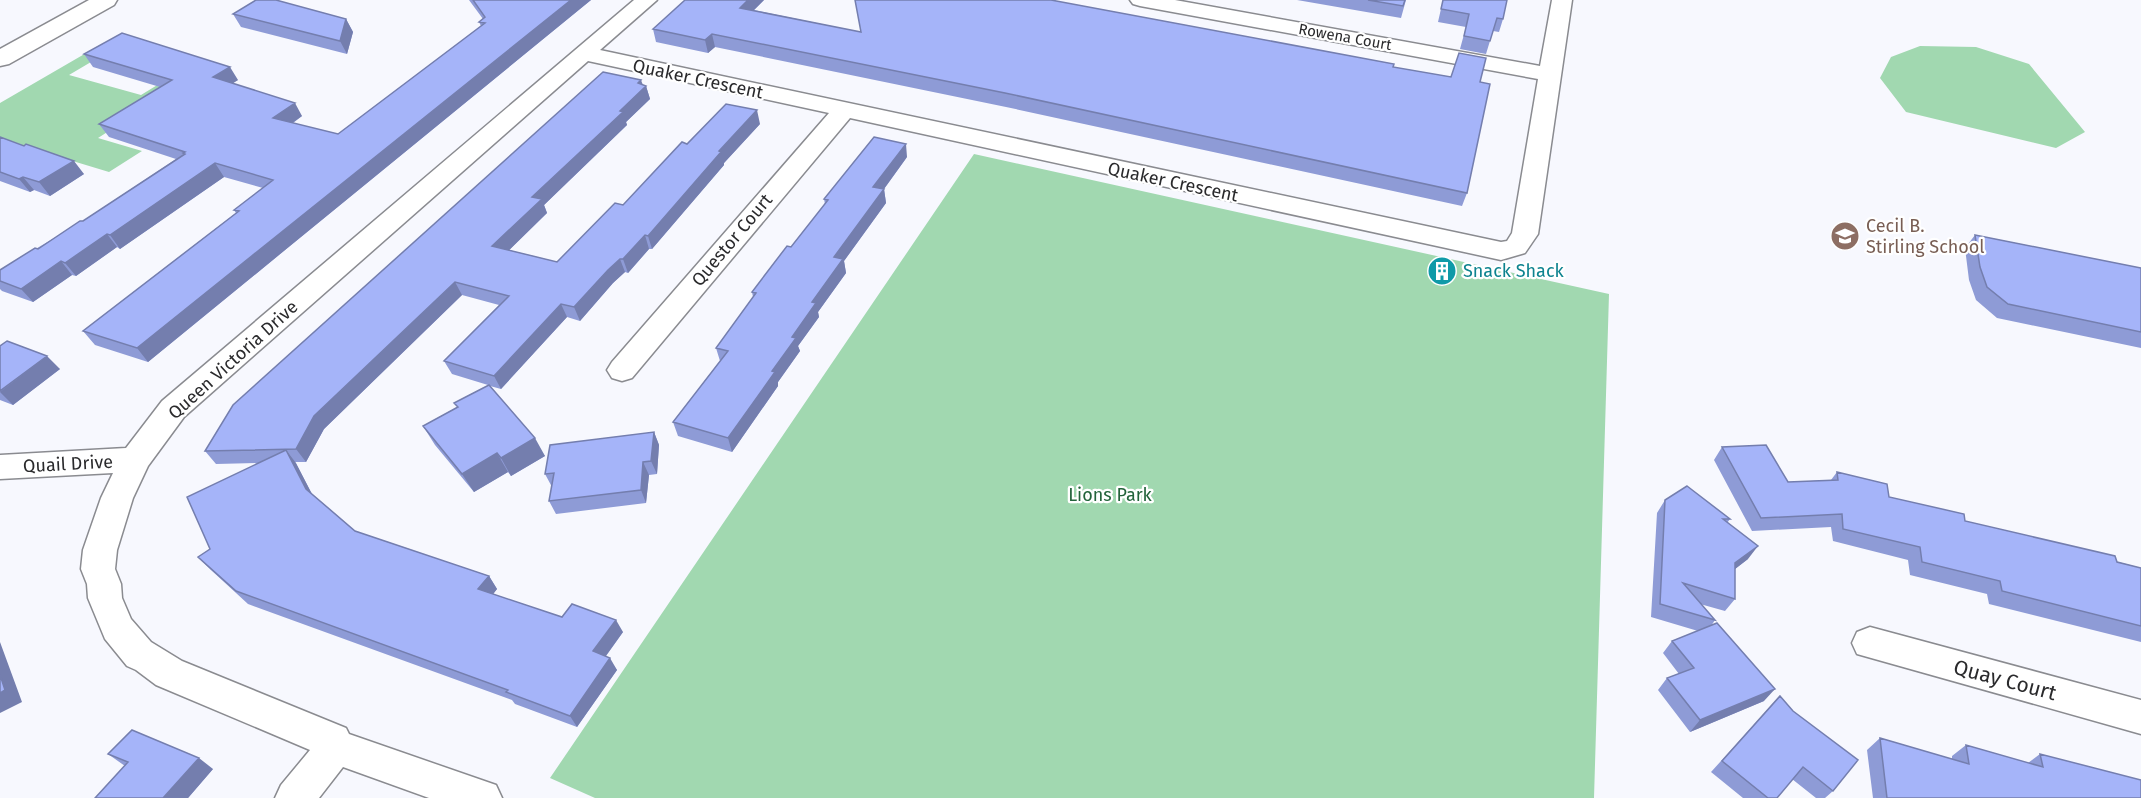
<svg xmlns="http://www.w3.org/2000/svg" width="2141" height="798" font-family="'Fira Sans',sans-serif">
  <rect width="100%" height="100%" fill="#f7f8fe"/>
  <path fill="#a1d8b0" d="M100,45l13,4 -44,26 72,20 49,-30 16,4 -108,69 44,13 -33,21 -109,-33v-36z
    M1920,46l56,1 53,17 56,68 -29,16 -150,-36 -26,-34 11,-21z
    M974,154l635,140 -15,504h-999l-45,-20z"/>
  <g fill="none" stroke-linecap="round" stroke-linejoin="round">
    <g stroke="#8a8b90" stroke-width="3">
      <path id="minor" d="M634,0h23l-57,50 901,192 6,-1 5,-8 26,-154 -398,-73 -7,-2 -3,-4h45l365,66 12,-66h20l-34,234 -13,19 -24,7 -651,-142 -218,260 -10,3 -10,-3 -5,-8 5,-8 217,-249 -241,-52 -404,356 -36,49 -15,32 -16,52 -2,19 6,15 1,14 9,21 20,23 31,19 164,67 3,6 147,51 6,13h-73l-86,-31 -24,31h-44l6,-13 29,-35 -154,-65 -20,-15 -9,-4 -22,-27 -17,-41 -1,-14 -6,-15 2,-19 18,-52 12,-25 -113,6v-24l126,-7 36,-47z
        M1870,627l271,73v34l-284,-80 -5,-11 5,-11z"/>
    </g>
    <g stroke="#8a8b90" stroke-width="3">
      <path id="secondary" d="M89,0h28l-3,5 -105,59 -9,2v-17z"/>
    </g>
    <use href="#minor" fill="#fff" fill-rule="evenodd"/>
    <use href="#secondary" fill="#fff" fill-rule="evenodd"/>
  </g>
  <path fill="#8e9bd6" d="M469,0h122l-443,362 -53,-17 -12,-14 153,-118 -2,-3 29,-22 -39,-11 -104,72 -3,-2 -41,29 -4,-1 -39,27 -31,-11 -2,-2v-19l83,-49 93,-62 -67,-22 -10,-13 61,-37 -67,-20 -9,-13 154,26 -6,3 70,33 -9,7 45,11 143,-108 -2,-4 4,-3z
    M685,0h79l-10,10 106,22 533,35 87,15 -13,111 -5,13 -456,-99 -291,-60 -7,6 -52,-11 -3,-13z
    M1297,0h109l-5,18z
    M1443,0l60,19 -4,13 -6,-1 -7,23 -26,-5 6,-22 -28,-5z
    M233,14l113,5 7,13 -6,22 -106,-27z
    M643,85l3,1 4,13 -24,23 1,3 -83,80 3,8 -38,37 48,12 66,-57 64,-61 73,-20 -36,39v2l-72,84h-3l-21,24 -3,-1 -12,11 -33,38 -13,-4 -66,72 -11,-3 55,70 -34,20 -3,-4 -34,20 -39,-47 -12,-19 34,-19 -3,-4 34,-18 -36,-11 -8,-13 55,-56 -37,-10 -138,134 -18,33h-11l17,32 43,37 134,45 8,13 -4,5 69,23 61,15 -17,24 11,14 -40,57 -62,-23 -3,-4 -264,-96 -37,-34 -13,-13 12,-8 48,-86 -42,1 -11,-13z
    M0,137l84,37 -34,22 -16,-6 -4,2 -30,-11z
    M907,157l-23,32 2,14 -42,58 2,12 -28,39 1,5 -21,29 2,5 -22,31v4l-46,66 -54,-16 -5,-14 47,-61 -4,-13 37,-51 -1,-5 39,-45 34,-43 -1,-5z
    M1975,235l166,33v80l-144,-30 -21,-18 -7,-20 -4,-32z
    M0,346l60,23 -47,36 -13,-5z
    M654,432l5,13 -2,29 -8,1 -3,28 -90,11 -7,-13 3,-14 -7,-13z
    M1722,447l66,35 43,-2 6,-8 52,25 76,24 176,47v74l-152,-38 -2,-10 -77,-19 -2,-15 -75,-19 -2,-14 -79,4 -38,-71z
    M1665,500l65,19 -3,4 21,36 -13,10v30l-10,12 -25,-7 15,16 -4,6 53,75 -74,31 -32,-42 9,-12 12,-4 -16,-21 9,-12 26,-10 -47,-14 6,-104z
    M1780,696l53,95 -8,7h-9l-24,-19 -15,19h-34l-32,-26z
    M1880,738l72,21v-3l14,-11 62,18 12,-9 101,44h-268l-6,-48z
    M108,754l105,15 -25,29h-93l30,-32z"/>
  <path fill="#747eae" d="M571,0h20l-443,362 -11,-14z
    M748,0h16l-21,21 -3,-13z
    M346,19l7,13 -6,22 -7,-13z
    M712,34l3,13 -7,6 -3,-13z
    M230,67l8,13 -17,11 -8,-14z
    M641,80l3,8 2,-2 4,13 -24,23 1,3 -83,80 3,8 -48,47 -7,-14 40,-49 88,-86 18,-28z
    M295,103l7,13 -21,15 -8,-13z
    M757,110l3,14 -36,39v2l-72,84 -4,-13 71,-85z
    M906,144l1,13 -31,43 -3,-13z
    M74,161l10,13 -34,22 -11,-14z
    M215,163l9,14 -104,72 -10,-14z
    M23,177l11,13 -4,2 -11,-13z
    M884,189l2,14 -42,58 2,12 -28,39 1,5 -21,29 2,5 -22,31v4l-46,66 -4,-14 44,-67 40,-69 22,-45z
    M107,234l10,13 -41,29 -11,-13z
    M645,235l4,14 -21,24 -5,-14z
    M620,259l5,13 -12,11 -33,38 -6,-14 34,-37z
    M61,261l11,14 -39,27 -12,-13z
    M455,282l7,13 -138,134 -18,33 -10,-13 18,-33z
    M561,304l6,13 -66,72 -7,-13z
    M47,356l13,13 -47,36 -13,-13z
    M654,432l5,13 -2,29 -6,-13z
    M535,438l10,18 -34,20 -10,-18z
    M286,450l10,13 20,39 -10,-13z
    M497,453l11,19 -34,20 -12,-18z
    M643,462l6,13 -3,28 -5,-13z
    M1758,546l-10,13 -22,17 9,-13z
    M489,576l8,13 -10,13 -9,-13z
    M616,620l7,12 -23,32 -7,-13z
    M0,642l22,60 -22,11z
    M610,658l7,12 -40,57 -7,-11z
    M1775,689l-11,12 -74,31 10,-12z
    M199,758l14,11 -25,29h-25z"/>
  <path fill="#a5b4f9" stroke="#747eae" stroke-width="1.5" d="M256,0h20l70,19 -6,22 -107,-27z
    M473,0h98l-434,348 -54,-17 156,-120 -5,-1 39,-30 -58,-17 -105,72 -3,-1 -42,29 -4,-2 -40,28 -21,-8v-11l35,-22 3,1 42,-28h3l102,-67 -2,-1 2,-1 -86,-28 73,-44 -88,-26 38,-21 108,34 -17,10 82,26 -22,15 65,16 147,-111 -6,-1 6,-5z
    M685,0h63l-8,8 121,24 -6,-32h196l343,64 -1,3 58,10 8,-24 27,5 -6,24 10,2 -23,109 -462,-100 -293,-59 -7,6 -52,-11z
    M1368,0h37l-2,6z
    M1443,0h64l-4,19 -6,-1 -7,23 -26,-5 5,-22 -28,-5z
    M603,72l38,8 -3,3 8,3 -26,25 3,1 -91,85 10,2 -50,47 65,16 58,-59 8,2 59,-63 5,2 39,-40 31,6 -38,41 2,1 -73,84 -3,-1 -22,24h-3l-12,11 -34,37 -13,-3 -67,72 -50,-15 65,-65 -54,-14 -141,134 -18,33 -91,2 28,-46z
    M0,137l24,9 2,-2 48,17 -35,21 -16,-5 -4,2 -19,-7z
    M874,137l32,7 -33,43 11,2 -50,68 9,2 -31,43 4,1 -24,34 4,1 -24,33 3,1 -47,66 -55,-16 55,-71 -12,-3 40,-55 -4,-1 35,-46 4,1 37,-47 -4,-1z
    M1975,235l166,33v64l-133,-28 -21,-17 -7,-20z
    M7,341l40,15 -47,35v-45z
    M489,385l46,53 -34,20 -4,-5 -35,21 -39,-48 35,-19 -4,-4z
    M654,432l-3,29 -8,1 -2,28 -92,11 5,-28 -9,1 5,-29z
    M1766,445l22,37 50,-2 -1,-8 50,12 2,13 75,17 1,7 150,35 2,6 24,6v58l-139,-35 -2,-10 -78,-19 -2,-15 -77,-18 -1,-15 -81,4 -39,-71z
    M286,450l20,39 49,42 134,45 -11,13 84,28 10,-13 44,16 -23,31 17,7 -40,58 -64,-24 2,-2 -272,-99 -38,-34 12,-8 -23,-52z
    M1687,486l43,33h-7l35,27 -23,17v36l-52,-16 32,37 -55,-16 5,-104z
    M1717,623l58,66 -75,31 -33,-42 27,-10 -22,-27z
    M0,675l5,15 -5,3z
    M1780,696l13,15 65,49 -25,31 -30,-24 -26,31h-9l-46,-37z
    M132,730l67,28 -36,40h-68l33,-36 -20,-8z
    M1880,738l89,26 -3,-19 77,22 -3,-13 101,26v18h-254z"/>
  <defs>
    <g id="school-disc" transform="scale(1.5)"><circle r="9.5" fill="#8d6e63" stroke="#fff"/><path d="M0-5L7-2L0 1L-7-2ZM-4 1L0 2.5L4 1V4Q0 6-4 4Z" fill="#fff"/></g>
    <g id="building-disc" transform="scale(1.5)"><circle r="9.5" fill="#0f9aa8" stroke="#fff"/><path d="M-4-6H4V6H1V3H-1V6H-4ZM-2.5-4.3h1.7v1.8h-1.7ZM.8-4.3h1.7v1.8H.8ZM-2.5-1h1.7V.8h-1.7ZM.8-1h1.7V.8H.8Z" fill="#fff"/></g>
  </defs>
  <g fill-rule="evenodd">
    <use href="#school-disc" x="1845" y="236"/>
    <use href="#building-disc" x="1442" y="271"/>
  </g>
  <g text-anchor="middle" stroke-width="4.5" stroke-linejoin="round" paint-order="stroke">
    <g font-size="15" fill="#2a2a2c" stroke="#fff">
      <text transform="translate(1345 37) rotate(10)" y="5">Rowena Court</text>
    </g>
    <g font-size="18" fill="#2a2a2c" stroke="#fff">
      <text transform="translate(698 79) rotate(12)" y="6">Quaker Crescent</text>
      <text transform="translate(1173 182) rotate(12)" y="6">Quaker Crescent</text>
      <text transform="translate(732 240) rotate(-50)" y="6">Questor Court</text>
      <text transform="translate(233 360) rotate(-42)" y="6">Queen Victoria Drive</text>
      <text transform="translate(68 464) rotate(-3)" y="6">Quail Drive</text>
    </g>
    <g font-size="18" fill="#785e54" stroke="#fff" text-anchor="start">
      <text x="1866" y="232">Cecil B.<tspan x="1866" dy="21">Stirling School</tspan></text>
    </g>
    <g font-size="18" fill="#0d838f" stroke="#fff" text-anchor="start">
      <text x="1463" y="277">Snack Shack</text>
    </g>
    <g font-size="18" fill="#22633a" stroke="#fff">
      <text x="1110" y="501">Lions Park</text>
    </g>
    <g font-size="21" fill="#2a2a2c" stroke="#fff">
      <text transform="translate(2005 680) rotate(15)" y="7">Quay Court</text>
    </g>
  </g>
</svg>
